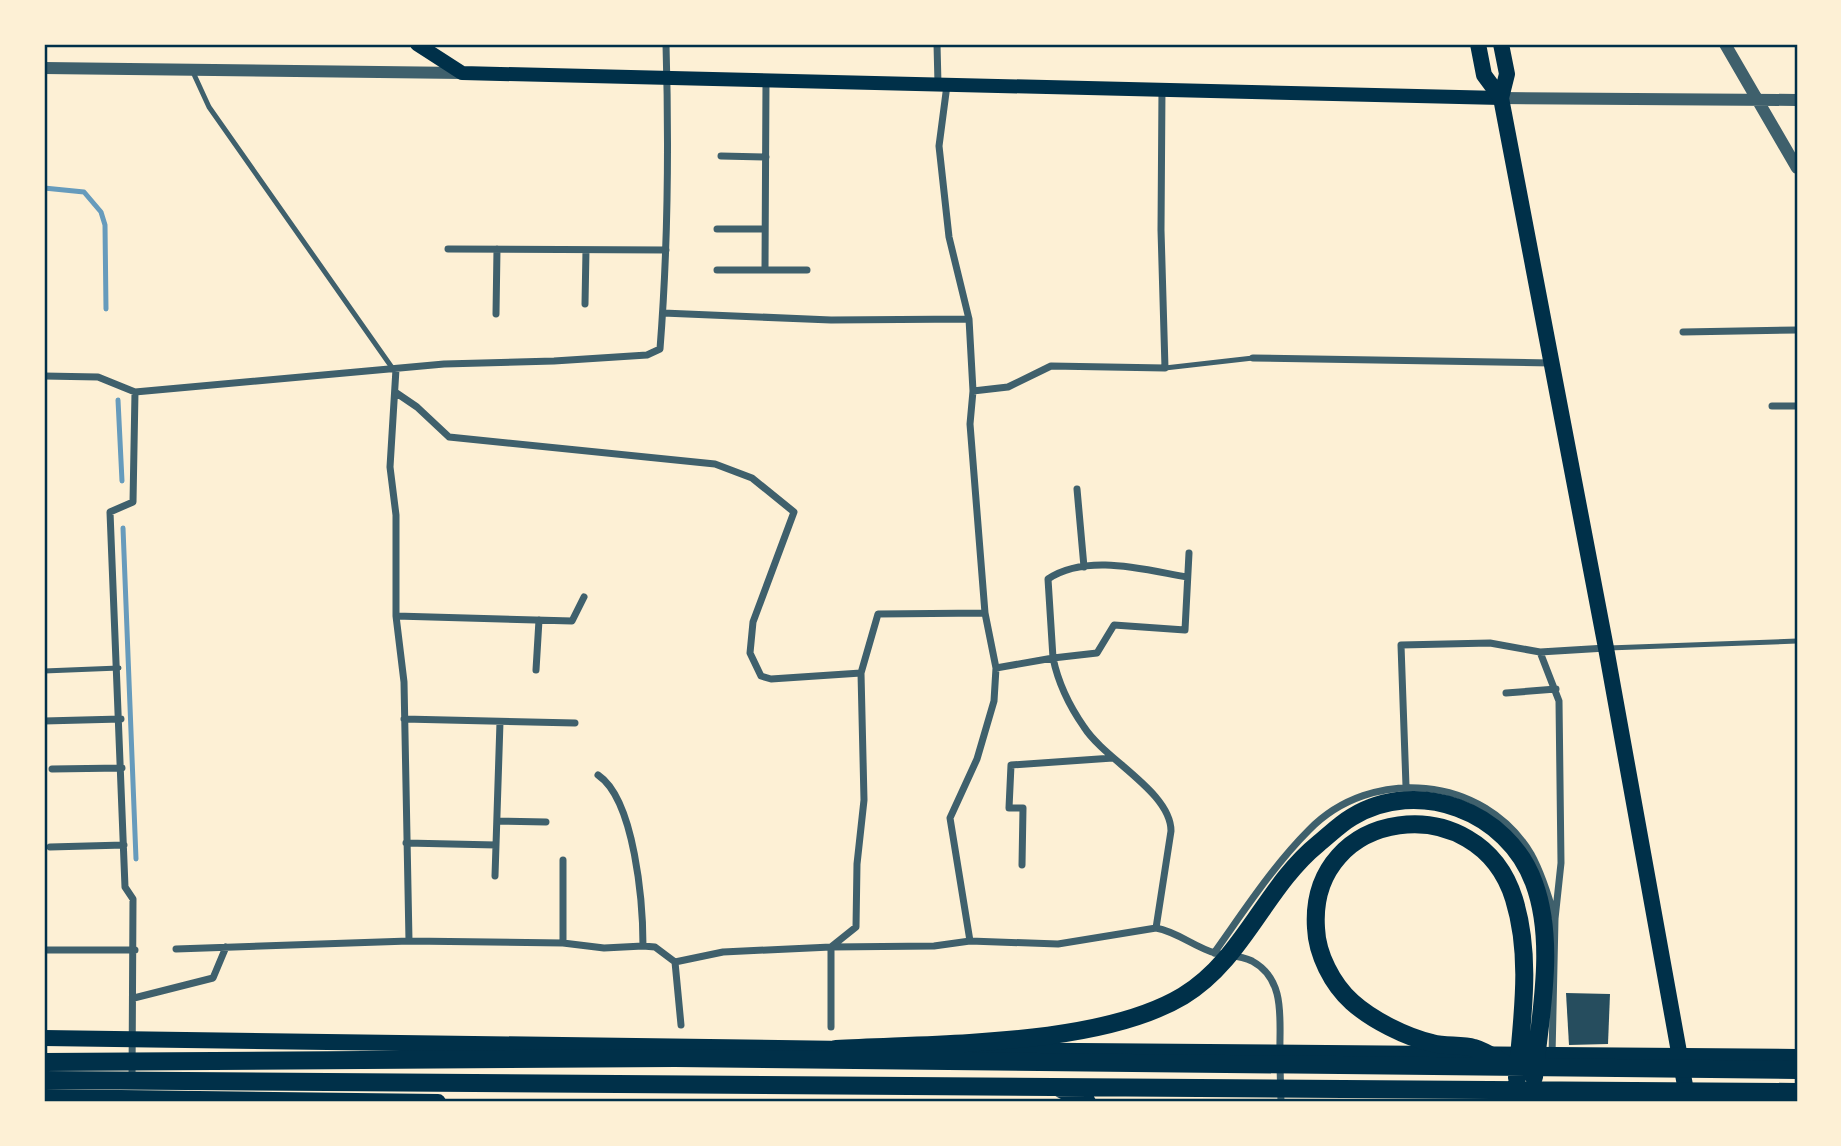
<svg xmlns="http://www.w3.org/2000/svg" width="1841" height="1146" font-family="'Alegreya Sans',sans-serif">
  <rect width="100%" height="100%" fill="#fdf0d5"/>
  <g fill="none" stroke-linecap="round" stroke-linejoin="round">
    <path stroke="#669bbc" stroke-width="5" d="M44,188l40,4 17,20 4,13 1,84
      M118,400l4,81
      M123,528l13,331"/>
  </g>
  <path fill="#264d5e" d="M1566,993l44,1 -2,50 -39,1z"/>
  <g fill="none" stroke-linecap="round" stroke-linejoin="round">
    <path stroke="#3f606c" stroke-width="5" d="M192,70l17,37 184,262
      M1165,368l88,-10
      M1608,648l189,-7
      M44,671l75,-3"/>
    <path stroke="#3f606c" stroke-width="7" d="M937,44l1,40
      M947,85l-8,61 10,91 20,82 4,72 -3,33 15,189 11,55 57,-10c5,24 17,49 31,69 21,33 87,65 87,104l-15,97c22,4 38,19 59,25 13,3 25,2 37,8 35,19 27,60 28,93
      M721,156l45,1
      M717,229h48
      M448,249l218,1
      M717,270h48l1,-189
      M765,270h42
      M585,304l1,-54
      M663,313l168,7 138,-1
      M496,314l1,-65
      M1683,332l114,-2
      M1253,358l298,5
      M396,369l-6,98 6,48v101l8,66 5,259 154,2 41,5 39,-2 12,1 20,15 6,63
      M44,376l54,1 37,15 309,-28 110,-3 93,-6 13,-6c8,-102 9,-203 6,-305
      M973,391l35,-4 43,-21 114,2 -4,-138 1,-142
      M395,392l22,15 32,30 266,27 37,14 42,34 -41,110 -3,31 11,23 10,3 90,-6 17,-59 107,-1
      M1772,406h25
      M1077,489l7,78
      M1187,577c-42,-7 -100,-24 -139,2l5,79 44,-5 17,-28 71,5 4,-77
      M396,616l176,5 12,-24
      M1540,652l19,49 2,162 -6,56 -3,137
      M536,670l3,-50
      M1506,693l50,-4
      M404,719l171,4
      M44,721l77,-2
      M52,769l70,-1
      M598,775c37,25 45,129 45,171
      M1406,786l-5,-141 89,-2 50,9 66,-4
      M497,821l49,1
      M406,843l90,2
      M50,847l74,-2
      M563,860v83
      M1022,865l1,-57h-14l2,-43 102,-7
      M495,876l5,-154
      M970,941l-20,-123 27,-59 17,-58 2,-33
      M831,947l103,-1 36,-5 88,3 98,-16
      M831,947l25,-20 1,-63 7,-64 -3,-127
      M176,949l233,-8
      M44,950h91
      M1214,953c30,-42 59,-87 95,-123 62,-64 175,-55 222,24 11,20 18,43 24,65
      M675,962l48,-10 108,-5v80
      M134,998l79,-20 13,-31
      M1280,1066l1,36
      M132,1081l1,-182 -8,-12 -15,-375 23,-10 2,-110"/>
    <path stroke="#3f606c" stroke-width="12" d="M1725,44l72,124
      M44,68l418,5
      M1501,98l296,2"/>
    <path stroke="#003049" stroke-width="14" d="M417,44l45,29 1039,25"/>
    <path stroke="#003049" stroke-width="16" d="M1478,44l6,31 17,23
      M1501,44l6,30 -6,24 105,550 82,454"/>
    <path stroke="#003049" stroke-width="16" d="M44,1038l802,11
      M963,1050l834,7
      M44,1097l394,5"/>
    <path stroke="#003049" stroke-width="18" d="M836,1049c99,-6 262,-2 347,-53 60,-36 82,-109 135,-152 11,-9 22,-20 34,-27 66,-40 156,-6 182,66 22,59 6,133 0,194
      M44,1062l631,-4 1122,12
      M1507,1065c-10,-6 -22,-14 -33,-17 -13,-4 -29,-1 -42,-5 -26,-6 -60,-23 -80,-41 -20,-18 -35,-48 -36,-74 -8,-121 163,-143 198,-29 18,58 8,119 3,179
      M44,1080l1753,12
      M1059,1088l28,14"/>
  </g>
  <rect width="1841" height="1146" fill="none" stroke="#fdf0d5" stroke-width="91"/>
  <rect x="46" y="46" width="1750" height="1054" fill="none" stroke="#003049" stroke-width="2.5"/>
</svg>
